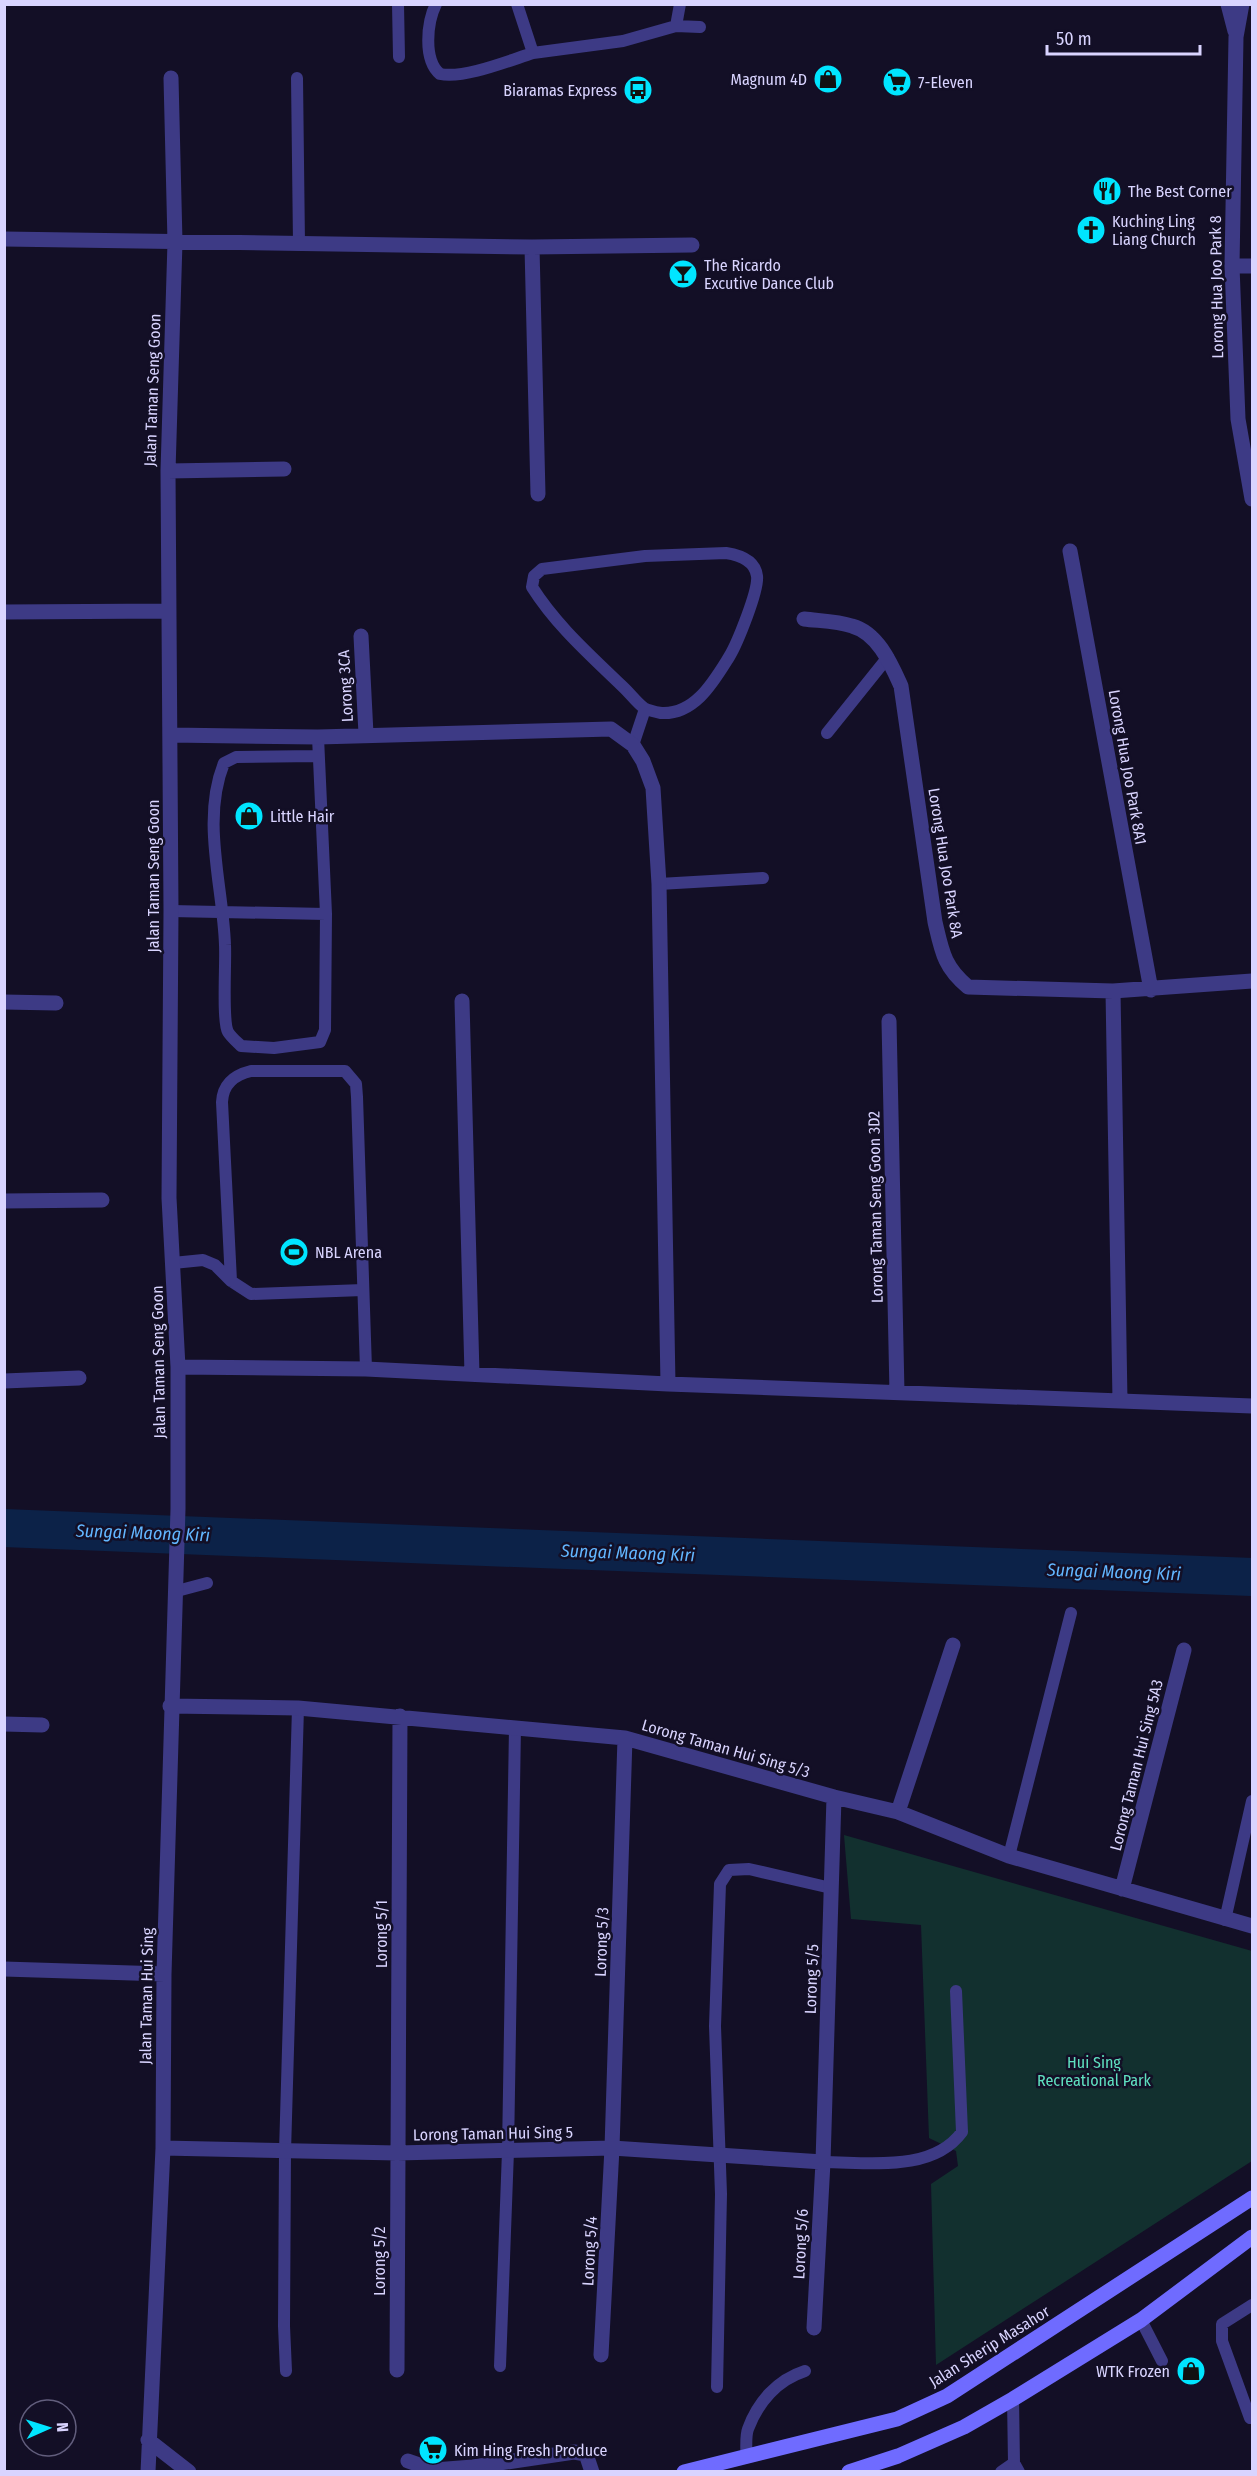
<svg xmlns="http://www.w3.org/2000/svg" width="1257" height="2476" font-family="'Fira Sans Condensed',sans-serif">
  <rect width="100%" height="100%" fill="#130f26"/>
  <path fill="#12302f" d="M844,1835l408,116v210l-316,204 -5,-181 27,-18 -2,-15 -27,-13 -8,-213 -70,-6z"/>
  <g fill="none" stroke-linecap="round" stroke-linejoin="round">
    <path stroke="#0c2248" stroke-width="38" d="M4,1528l1248,49"/>
    <path stroke="#3d3a85" stroke-width="12" d="M398,4l1,53
      M436,4c-9,18 -13,56 4,70 24,5 68,-13 93,-21
      M517,4l16,49 90,-12 53,-15 4,-22
      M676,26l24,1
      M297,78l2,166
      M726,553c13,2 29,7 31,23 2,14 -20,68 -28,81 -15,24 -34,58 -68,56 -5,-1 -13,-3 -17,-5 -8,-6 -15,-16 -23,-23 -32,-31 -65,-60 -89,-98l2,-11 8,-7 103,-13z
      M827,733l61,-76
      M318,737l8,177 -1,116 -5,12 -46,6 -33,-2c-4,-4 -10,-9 -13,-14 -6,-11 -2,-70 -3,-87 -2,-59 -24,-125 -1,-182l12,-6 82,-1
      M633,745l12,-36
      M659,884l104,-6
      M171,911l155,3
      M173,1263l30,-3 12,5 16,16 20,13 112,-4
      M231,1281l-9,-179c1,-19 13,-27 29,-31h94l11,13 1,13 9,272
      M177,1591l30,-8
      M1009,1856l62,-243
      M1225,1920l27,-119
      M823,2162c45,0 109,11 139,-30l-6,-141
      M1141,2320l21,41
      M500,2366l8,-215 7,-424
      M286,2371l-2,-45 1,-174 13,-444
      M717,2387l4,-193 -6,-168 5,-142 9,-14 20,-1 82,19
      M1013,2399l1,64 5,9
      M1250,2418l-28,-77v-17l30,-19
      M746,2457c1,-8 -1,-20 2,-28 10,-27 29,-49 57,-58
      M1001,2472l13,-9"/>
    <path stroke="#3d3a85" stroke-width="15" d="M1228,4l7,27
      M1242,4l-6,33 -4,229 6,153 14,80
      M4,239l528,8 160,-2
      M532,247l6,247
      M1232,266h20
      M168,471l116,-2
      M1070,551l81,439
      M4,612l165,-1
      M804,619c16,2 33,2 48,7 26,7 39,38 49,60l34,236c7,30 9,45 33,65l145,4 139,-10
      M361,636l5,98
      M171,735l147,2 293,-8 22,16 10,16 10,27 6,96 9,500
      M1113,991l7,410
      M462,1001l10,373
      M4,1002l52,1
      M889,1021l8,372
      M4,1201l98,-1
      M178,1367l188,2 302,15 584,22
      M4,1381l75,-3
      M170,1706l128,2 327,30 209,59 64,15 111,44 243,70
      M4,1724l38,1
      M898,1812l55,-167
      M1122,1889l62,-239
      M4,1969l160,5
      M163,2148l234,5 215,-5 211,14
      M814,2328l9,-166 11,-365
      M601,2355l11,-207 13,-410
      M397,2370l3,-654
      M148,2440l41,32
      M408,2461l26,9 39,-3 101,-15 12,2 6,18
      M148,2472l15,-324 1,-174 14,-465v-142l-9,-169 2,-287 -3,-440 7,-229 -4,-164"/>
    <path stroke="#6f6bff" stroke-width="15" d="M684,2472l213,-53 50,-23 305,-198
      M849,2472l49,-16 66,-29 49,-28 128,-79 111,-83"/>
  </g>
  <defs>
    <g id="shop-disc" transform="scale(1.5)"><circle r="9.5" fill="#00e5ff" stroke="#130f26"/><path d="M-5-2.5h2.3a2.7 3.5 0 0 1 5.4 0H5L5.5 6h-11ZM-1.5-2.5h3a1.5 2.3 0 0 0-3 0Z" fill="#111"/></g>
    <g id="supermarket-disc" transform="scale(1.5)"><circle r="9.5" fill="#00e5ff" stroke="#130f26"/><path d="M-6-5.5h2.5l.6 2H6L4.5 2H-2.5L-4.4-4H-6ZM-1.5 3.2a1.3 1.3 0 1 0 .1 0ZM3 3.2a1.3 1.3 0 1 0 .1 0Z" fill="#111"/></g>
    <g id="bus-disc" transform="scale(1.5)"><circle r="9.5" fill="#00e5ff" stroke="#130f26"/><path d="M-5-6H5V4H4V6H2V4H-2V6H-4V4H-5ZM-3.5-4V0h7V-4ZM-3.5 1.2v1.5H-2V1.2ZM2 1.2v1.5H3.5V1.2Z" fill="#111"/></g>
    <g id="restaurant-disc" transform="scale(1.5)"><circle r="9.5" fill="#00e5ff" stroke="#130f26"/><path d="M-5-6h1v4h1v-4h1v4h1v-4h1v5L-1.5 .5V6h-2V.5L-5-1ZM5-6V6H3V1.5H1.5Q1.5-4 5-6Z" fill="#111"/></g>
    <g id="church-disc" transform="scale(1.5)"><circle r="9.5" fill="#00e5ff" stroke="#130f26"/><path d="M-1.2-6h2.4v3.5h3.3v2.4h-3.3V6h-2.4V-.1h-3.3v-2.4h3.3Z" fill="#111"/></g>
    <g id="bar-disc" transform="scale(1.5)"><circle r="9.5" fill="#00e5ff" stroke="#130f26"/><path d="M-6-5H6L.8 .8V4.5H3.5V6h-7V4.5H-.8V.8Z" fill="#111"/></g>
    <g id="stadium-disc" transform="scale(1.5)"><circle r="9.5" fill="#00e5ff" stroke="#130f26"/><path d="M0-5a6.5 5 0 1 0 0 10a6.5 5 0 1 0 0-10ZM-3.5-1.8h7v3.6h-7Z" fill="#111"/></g>
  </defs>
  <g fill-rule="evenodd">
    <use href="#shop-disc" x="828" y="79"/>
    <use href="#supermarket-disc" x="897" y="82"/>
    <use href="#bus-disc" x="638" y="90"/>
    <use href="#restaurant-disc" x="1107" y="191"/>
    <use href="#church-disc" x="1091" y="230"/>
    <use href="#bar-disc" x="683" y="274"/>
    <use href="#shop-disc" x="249" y="816"/>
    <use href="#stadium-disc" x="294" y="1252"/>
    <use href="#shop-disc" x="1191" y="2371"/>
    <use href="#supermarket-disc" x="433" y="2450"/>
  </g>
  <g text-anchor="middle" stroke-width="5" stroke-linejoin="round" paint-order="stroke">
    <g font-size="16" fill="#d9d4ff" stroke="#130f26" text-anchor="start">
      <text x="807" y="85" text-anchor="end">Magnum 4D</text>
      <text x="918" y="88">7-Eleven</text>
      <text x="617" y="96" text-anchor="end">Biaramas Express</text>
      <text x="1128" y="197">The Best Corner</text>
      <text x="1112" y="227">Kuching Ling<tspan x="1112" dy="18">Liang Church</tspan></text>
      <text x="704" y="271">The Ricardo<tspan x="704" dy="18">Excutive Dance Club</tspan></text>
      <text x="270" y="822">Little Hair</text>
      <text x="315" y="1258">NBL Arena</text>
      <text x="1170" y="2377" text-anchor="end">WTK Frozen</text>
      <text x="454" y="2456">Kim Hing Fresh Produce</text>
    </g>
    <g font-size="16" fill="#d9d4ff" stroke="#130f26">
      <text transform="translate(1216 287) rotate(-91)" y="6">Lorong Hua Joo Park 8</text>
      <text transform="translate(152 390) rotate(-88)" y="6">Jalan Taman Seng Goon</text>
      <text transform="translate(345 686) rotate(-93)" y="6">Lorong 3CA</text>
      <text transform="translate(1128 767) rotate(80)" y="6">Lorong Hua Joo Park 8A1</text>
      <text transform="translate(946 863) rotate(81)" y="6">Lorong Hua Joo Park 8A</text>
      <text transform="translate(153 876) rotate(-90)" y="6">Jalan Taman Seng Goon</text>
      <text transform="translate(875 1207) rotate(-91)" y="6">Lorong Taman Seng Goon 3D2</text>
      <text transform="translate(158 1362) rotate(-91)" y="6">Jalan Taman Seng Goon</text>
      <text transform="translate(726 1748) rotate(16)" y="6">Lorong Taman Hui Sing 5/3</text>
      <text transform="translate(1136 1765) rotate(-76)" y="6">Lorong Taman Hui Sing 5A3</text>
      <text transform="translate(381 1934) rotate(-90)" y="6">Lorong 5/1</text>
      <text transform="translate(601 1942) rotate(-88)" y="6">Lorong 5/3</text>
      <text transform="translate(811 1979) rotate(-88)" y="6">Lorong 5/5</text>
      <text transform="translate(146 1996) rotate(-89)" y="6">Jalan Taman Hui Sing</text>
      <text transform="translate(493 2133) rotate(-1)" y="6">Lorong Taman Hui Sing 5</text>
      <text transform="translate(800 2244) rotate(-87)" y="6">Lorong 5/6</text>
      <text transform="translate(589 2251) rotate(-87)" y="6">Lorong 5/4</text>
      <text transform="translate(379 2261) rotate(-90)" y="6">Lorong 5/2</text>
      <text transform="translate(989 2346) rotate(-32)" y="6">Jalan Sherip Masahor</text>
    </g>
    <g font-size="16" fill="#5fe0c0" stroke="#130f26">
      <text x="1094" y="2068">Hui Sing<tspan x="1094" dy="18">Recreational Park</tspan></text>
    </g>
    <g font-size="18" font-style="italic" fill="#62b6ff" stroke="#130f26">
      <text transform="translate(143 1533) rotate(2)" y="6">Sungai Maong Kiri</text>
      <text transform="translate(628 1553) rotate(2)" y="6">Sungai Maong Kiri</text>
      <text transform="translate(1114 1572) rotate(2)" y="6">Sungai Maong Kiri</text>
    </g>
  </g>
  <rect width="1257" height="2476" fill="none" stroke="#d9d4ff" stroke-width="12"/>
  <g transform="translate(48 2428) rotate(87)"><circle r="28" fill="#130f26" stroke="#625e7d" stroke-width="1.5"/>
  <path d="M0-4.5L10 22L0 15L-10 22Z" fill="#00e5ff"/>
  <text y="-9" font-size="16" font-weight="bold" text-anchor="middle" fill="#d9d4ff">N</text>
  </g>
  <path d="M1047 45v9h153v-9" fill="none" stroke="#d9d4ff" stroke-width="3"/>
  <text x="1056" y="45" font-size="18" fill="#d9d4ff" stroke="#130f26" stroke-width="4.5" paint-order="stroke">50 m</text>
</svg>
